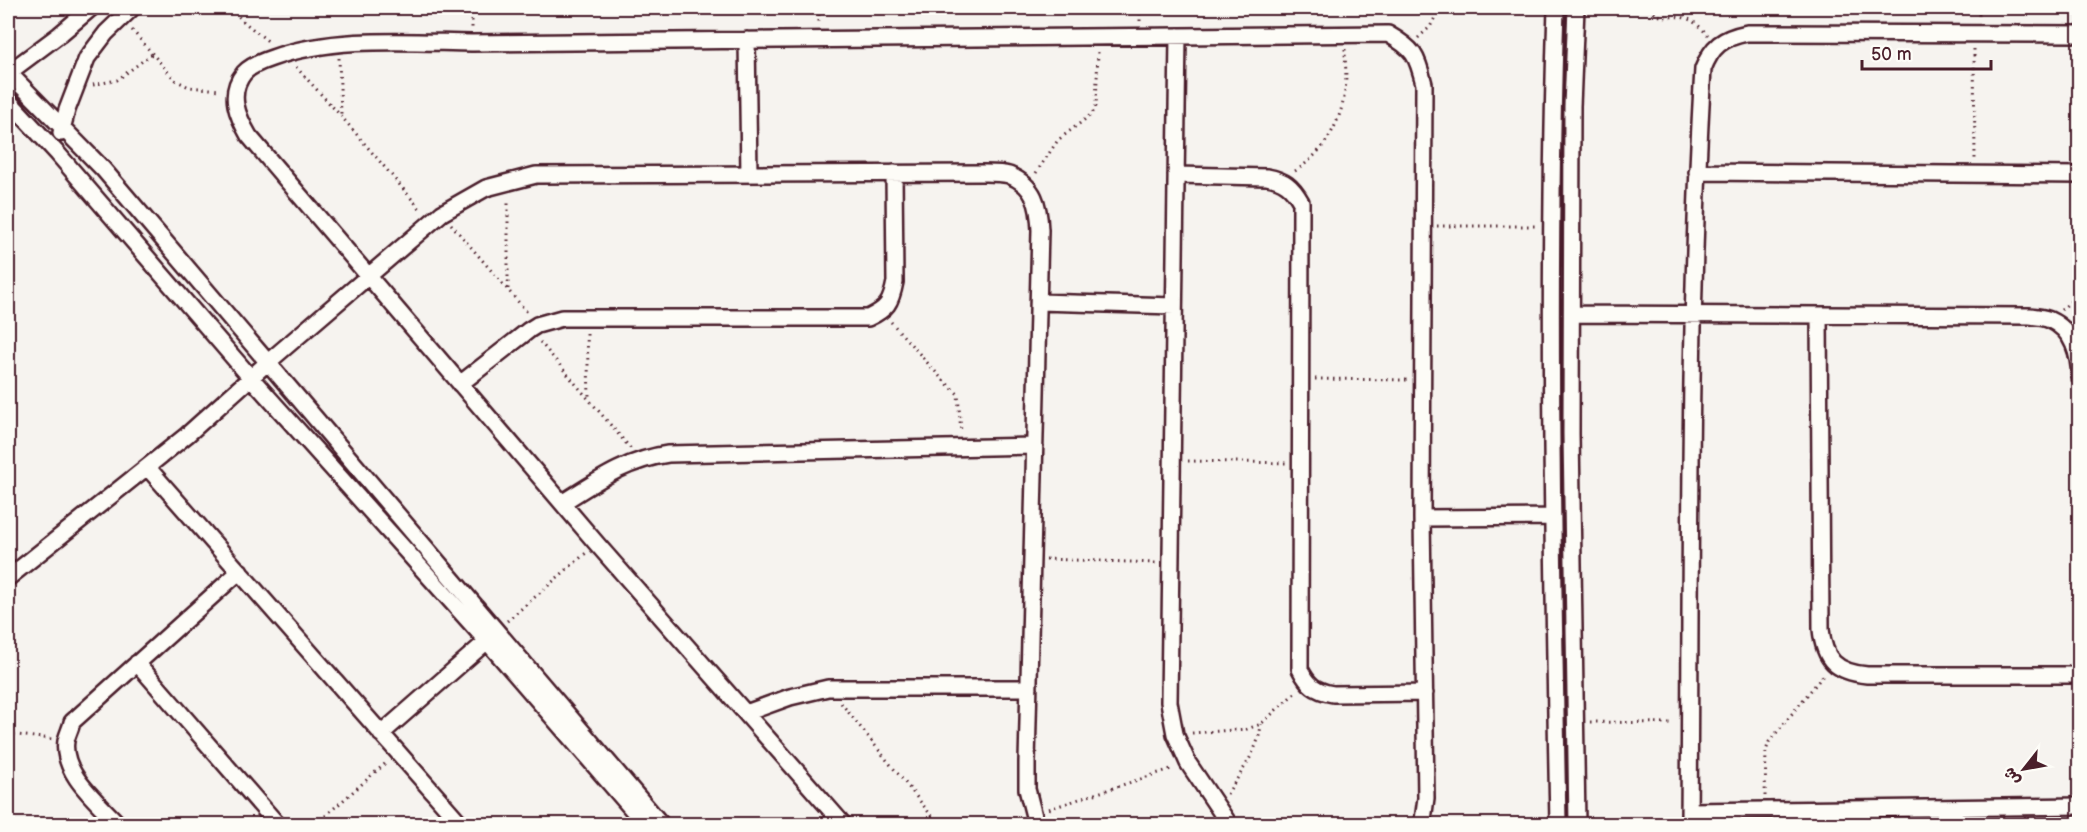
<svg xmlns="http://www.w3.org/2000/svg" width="2087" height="832" font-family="'Balsamiq Sans','Playpen Sans Arabic',sans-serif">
  <rect width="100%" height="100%" fill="#f6f3ef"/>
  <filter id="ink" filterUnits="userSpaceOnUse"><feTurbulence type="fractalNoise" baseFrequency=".0167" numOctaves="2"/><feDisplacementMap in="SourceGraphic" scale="12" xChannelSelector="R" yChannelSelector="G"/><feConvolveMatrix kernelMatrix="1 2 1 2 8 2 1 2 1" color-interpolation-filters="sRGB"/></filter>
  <g filter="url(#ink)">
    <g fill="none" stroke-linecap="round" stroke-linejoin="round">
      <g stroke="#4a1f2b" stroke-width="20">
        <path id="street" d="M1556,8c-9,272 -3,544 2,816
          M1576,8l-4,98 -1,328 6,390
          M1178,36l-9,666 6,32 13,29 41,61
          M747,40l2,134
          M8,72l95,97 558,655
          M8,73l51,-38 32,-27
          M8,100l50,54 193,224 234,261 160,185
          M61,133l6,-23 20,-52 19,-25 26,-25
          M1697,172l383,3
          M1176,175l91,2c17,3 25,9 34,25l-1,467c8,16 15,22 33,25l92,-1
          M1039,302l135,4
          M1572,314l458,2c6,1 14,1 20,4 24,11 29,35 30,58
          M1819,315l2,314c3,31 15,43 46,46h213
          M460,384l69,-54 8,-5 25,-7h306c19,-9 23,-15 27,-36l-1,-109
          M148,468l313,356
          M562,503c35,-22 64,-43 106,-49l367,-8
          M1422,518l131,-1
          M8,578l179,-143 80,-72 175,-150 44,-25 50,-13 449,-2c7,0 17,0 24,2 26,11 30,30 31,55l-13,532v27l9,35
          M137,663l140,161
          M746,713l44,-16 38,-9h201
          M381,734l106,-93
          M1689,811l391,-5
          M118,824c-20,-22 -57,-51 -52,-83 1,-6 5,-13 6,-19l168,-151
          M843,824l-246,-280 -348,-408c-11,-19 -22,-42 -5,-63 6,-7 19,-12 28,-15 63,-22 134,-16 200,-15l916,-9c26,15 29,21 36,50l-2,434 4,280 -3,22 -3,4
          M1689,824c2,-251 -1,-504 14,-755 9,-23 19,-31 44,-36l333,1"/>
      </g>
      <path stroke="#4a1f2b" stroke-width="3" stroke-dasharray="1.5 4.5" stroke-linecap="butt" d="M230,8l14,14 25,20
        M472,8v21
        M819,8v18
        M1650,8c9,14 21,6 35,10 9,2 17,11 23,17
        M1979,8v10
        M1140,21v-13
        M132,30l43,50 14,7 31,3
        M1418,38l12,-11 10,-19
        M1974,49l1,110
        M339,58l2,56
        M296,67l45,49 81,95
        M93,85l24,-5 35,-26
        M1295,171c28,-17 46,-48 50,-80 2,-14 0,-29 0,-42
        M1036,173l22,-33 34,-26 4,-8 2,-55
        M451,224l76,88
        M1437,226h99
        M508,289v-90
        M2061,310l19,-17
        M891,322l50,56 17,16 3,39
        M587,334l2,62
        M540,342l91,107
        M1315,379l92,1
        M1188,461l99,2
        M1046,559l110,4
        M507,621l79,-68
        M841,703l90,112 10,9
        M1590,722l83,1
        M1192,733l55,-4 14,-5 36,-33
        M8,734l44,5
        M1227,794c14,-22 32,-44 34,-70
        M1765,796l1,-45 3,-9 56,-69
        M1049,809l125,-41
        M316,824l71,-62"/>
      <use href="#street" stroke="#fdfcf7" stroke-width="15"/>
    </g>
  </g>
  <rect width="2087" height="832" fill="none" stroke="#fdfcf7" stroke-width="30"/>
  <rect x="15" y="15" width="2057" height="802" fill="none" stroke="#4a1f2b" stroke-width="2" filter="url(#ink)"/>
  <g transform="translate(2024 769) rotate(239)" stroke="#fdfcf7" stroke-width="4.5" paint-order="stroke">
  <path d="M0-4.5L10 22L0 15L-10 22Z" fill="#4a1f2b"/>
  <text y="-9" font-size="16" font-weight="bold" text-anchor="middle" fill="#4a1f2b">ش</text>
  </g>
  <path d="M1862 60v9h129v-9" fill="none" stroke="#4a1f2b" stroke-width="3"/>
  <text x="1871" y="60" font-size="18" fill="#4a1f2b" stroke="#fdfcf7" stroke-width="4.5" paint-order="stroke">50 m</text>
</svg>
